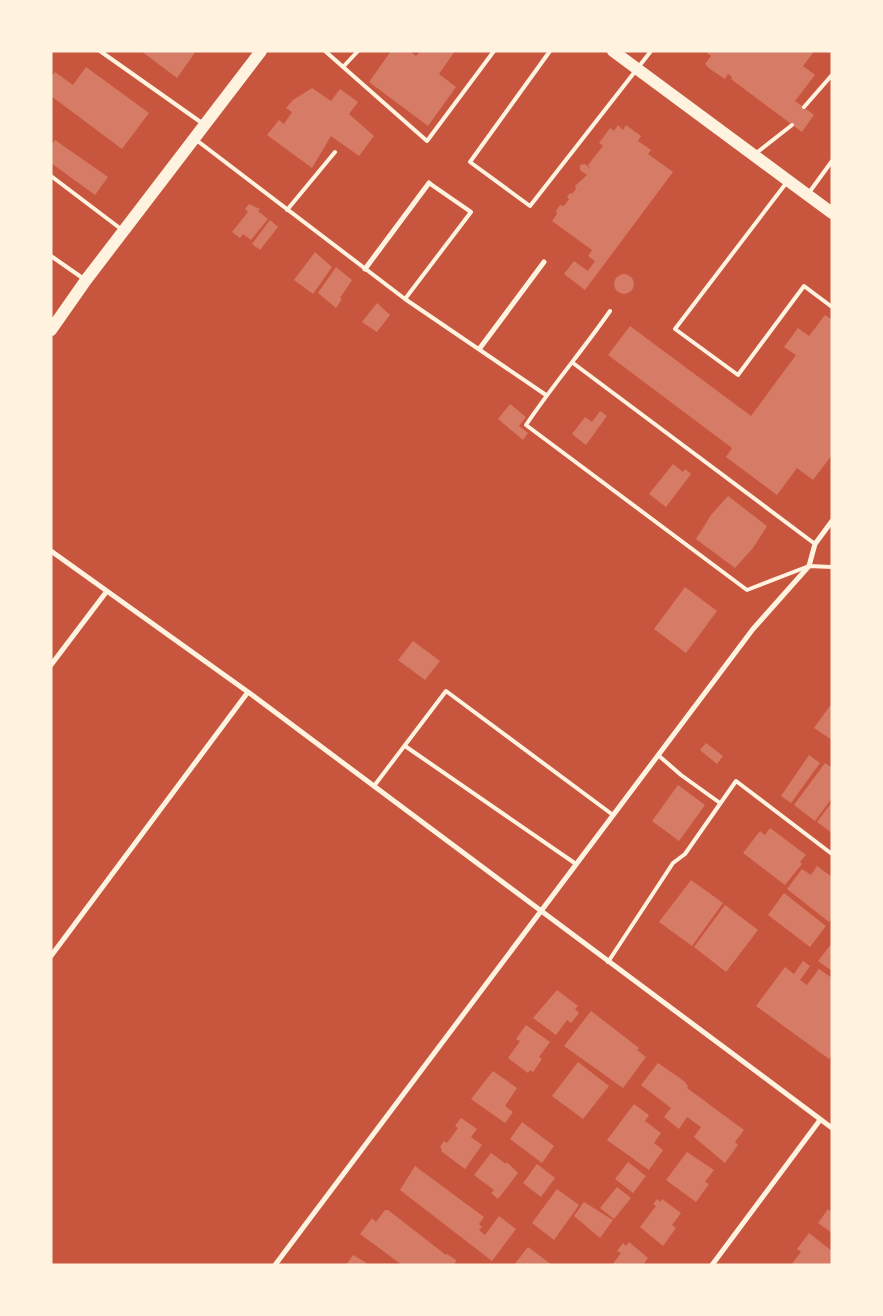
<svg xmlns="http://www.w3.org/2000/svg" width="883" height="1316" font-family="'Public Sans',sans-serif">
  <rect width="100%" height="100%" fill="#c8553d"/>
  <path fill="#d67c66" d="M141,51h55l-19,27z
    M391,51h19l6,5 4,-5h35l-16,23 17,13 -28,39 -59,-44z
    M708,51h102l3,2 -10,13 12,9 -20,26 19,14 -12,17 -71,-53 1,-2 -4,-3 -3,5 -15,-10 -5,-5 6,-8 -4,-3z
    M86,67l63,46 -27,36 -71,-53v-19l4,-5 18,13z
    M312,88l19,13 9,-12 18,13 -9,12 25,22 -15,20 -28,-20 -19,32 -45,-33 12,-15 5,4 8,-12 -6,-4 7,-8z
    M618,125l5,5 3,-5 15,11 -3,5 13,9 -3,4 25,18 -88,118 -21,-16 10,-13 14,10 7,-10 -7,-5 4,-6 -40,-29 5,-7 -1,-3 4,-6 4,1 5,-7 -2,-2 3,-4 2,1 4,-5 -1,-3 12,-11 -7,-5v-5l5,-1 6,5 -3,-4 15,-19 -4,-3 11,-15 4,3z
    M55,140l53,37 -13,18 -44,-32v-18z
    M249,204l11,5 -2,2 10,8 -17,21 -8,-6 -3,4 -8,-6 16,-20 -3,-3z
    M270,220l8,7 -18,23 -8,-6z
    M315,252l17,15 -19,27 -19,-14z
    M336,267l16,13 -12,18 2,1 -6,9 -18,-15z
    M614 284a10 10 0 1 1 20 0a10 10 0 1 1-20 0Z
    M377,303l13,12 -13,17 -15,-10z
    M825,315l7,5v135l-19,25 -16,-12 -20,27 -51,-38 6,-9 -124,-93 22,-29 121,90 45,-61 -12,-8 14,-19 11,8z
    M510,404l16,13 -7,9 9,7 -5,7 -25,-21z
    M600,411l7,5 -21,29 -14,-11 13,-17 7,5z
    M673,464l10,8 2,-3 6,5 -25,33 -17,-13z
    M728,496l39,30 -14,22 -18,20 -39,-29 15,-24z
    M685,587l32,24 -31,42 -32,-24z
    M413,641l27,20 -15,19 -27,-20z
    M832,703v37l-18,-12z
    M706,743l17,13 -6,8 -17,-14z
    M809,755l11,8 -29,40 -10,-7z
    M825,763l7,5v30l-17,23 -21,-16z
    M678,785l27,20 -26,36 -27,-20z
    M832,802v31l-15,-11z
    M770,828l36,27 -6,7 2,2 -17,21 -42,-32 17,-22 5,4z
    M817,866l15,11v41l-3,4 -42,-33 15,-20 9,6z
    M691,880l32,23 -31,43 -33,-24z
    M784,893l42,33 -16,21 -42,-32z
    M725,905l33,25 -32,42 -32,-25z
    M832,943v28l-14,-10z
    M803,961l7,5 -10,14 7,5 12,-16 13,9v77l-3,4 -73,-53 29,-39 9,7z
    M557,990l21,16 -3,3 4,4 -8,10 -4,-3 -11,15 -23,-17z
    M591,1011l48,37 -2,2 9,7 -23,31 -59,-42z
    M526,1025l24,17 -11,15 3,2 -9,13 -3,-2 -2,3 -20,-15 12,-17 -4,-2z
    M578,1062l31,24 -26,33 -31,-23z
    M658,1063l26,18 4,5 -1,2 57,42 -9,12 3,3 -13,18 -31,-26 7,-10 -14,-10 -8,12 -15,-12 7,-9 -30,-23z
    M493,1071l24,17 -12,18 8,6 -8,11 -34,-24z
    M634,1104l15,11 -4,6 16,12 -7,10 9,7 -14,20 -42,-30z
    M461,1118l16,11 -6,8 11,8 -17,24 -24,-18 1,-2 -2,-2 4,-6 3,2 11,-15 -3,-2z
    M522,1122l32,24 -12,17 -32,-24z
    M687,1152l27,18 -9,12 4,2 -13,18 -30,-22z
    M491,1153l15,11 1,-2 11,11 -20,26 -7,-6 3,-3 -20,-15z
    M628,1162l18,14 -13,17 -18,-14z
    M537,1164l18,14 -14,19 -18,-14z
    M415,1166l69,51 -5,7 3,3 -3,3 6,5 14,-19 17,13 -24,32 -92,-71z
    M617,1187l14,11 -17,21 -14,-11z
    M557,1189l22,16 -25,35 -22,-17z
    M657,1199l3,3 2,-3 19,14 -9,12 4,3 -13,18 -23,-19 16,-21 -3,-2z
    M584,1202l29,18 -13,18 -26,-22z
    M828,1209l2,2 2,-2v24l-14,-10z
    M385,1210h3l58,45 1,-1 9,6 -1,5h-53l-42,-31 12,-16 4,4z
    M809,1233l23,18v14h-41l10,-13 -4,-3z
    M629,1242l19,16 -5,7h-31l9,-12 -4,-2 6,-8 3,3z
    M528,1247l24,18h-38z
    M353,1255l12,7 4,3h-23z"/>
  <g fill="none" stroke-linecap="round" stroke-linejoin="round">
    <path stroke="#fff3e0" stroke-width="4" d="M100,51l102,72
      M325,51l102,90 67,-90
      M550,51l-80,111 60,44 121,-155
      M343,67l15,-16
      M804,107l28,-32
      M195,139l210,160 141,96
      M755,154l37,-29
      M51,176l70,53
      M787,182l-112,147 63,46 66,-89 28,21
      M808,194l24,-33
      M287,210l48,-58
      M51,256l33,23
      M405,299l66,-87 -42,-29
      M610,311c-27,39 -58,75 -84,114l221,165 62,-24 23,1
      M573,363l242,181
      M405,746l171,118
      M658,755l23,20 39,28
      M374,786l72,-95 167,124
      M608,962l65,-99 12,-9 51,-73 96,73"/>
    <path stroke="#fff3e0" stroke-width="5" d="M365,269l64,-86
      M480,348l64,-86
      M51,551l197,141 584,436
      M51,665l56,-74
      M51,956l197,-264
      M275,1265l478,-636 56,-63 6,-22 17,-23
      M712,1265l108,-145"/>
    <path stroke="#fff3e0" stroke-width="12" d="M613,51l219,162
      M51,330l35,-50 175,-229"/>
  </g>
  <rect width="883" height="1316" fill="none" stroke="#fff3e0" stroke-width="105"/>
</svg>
